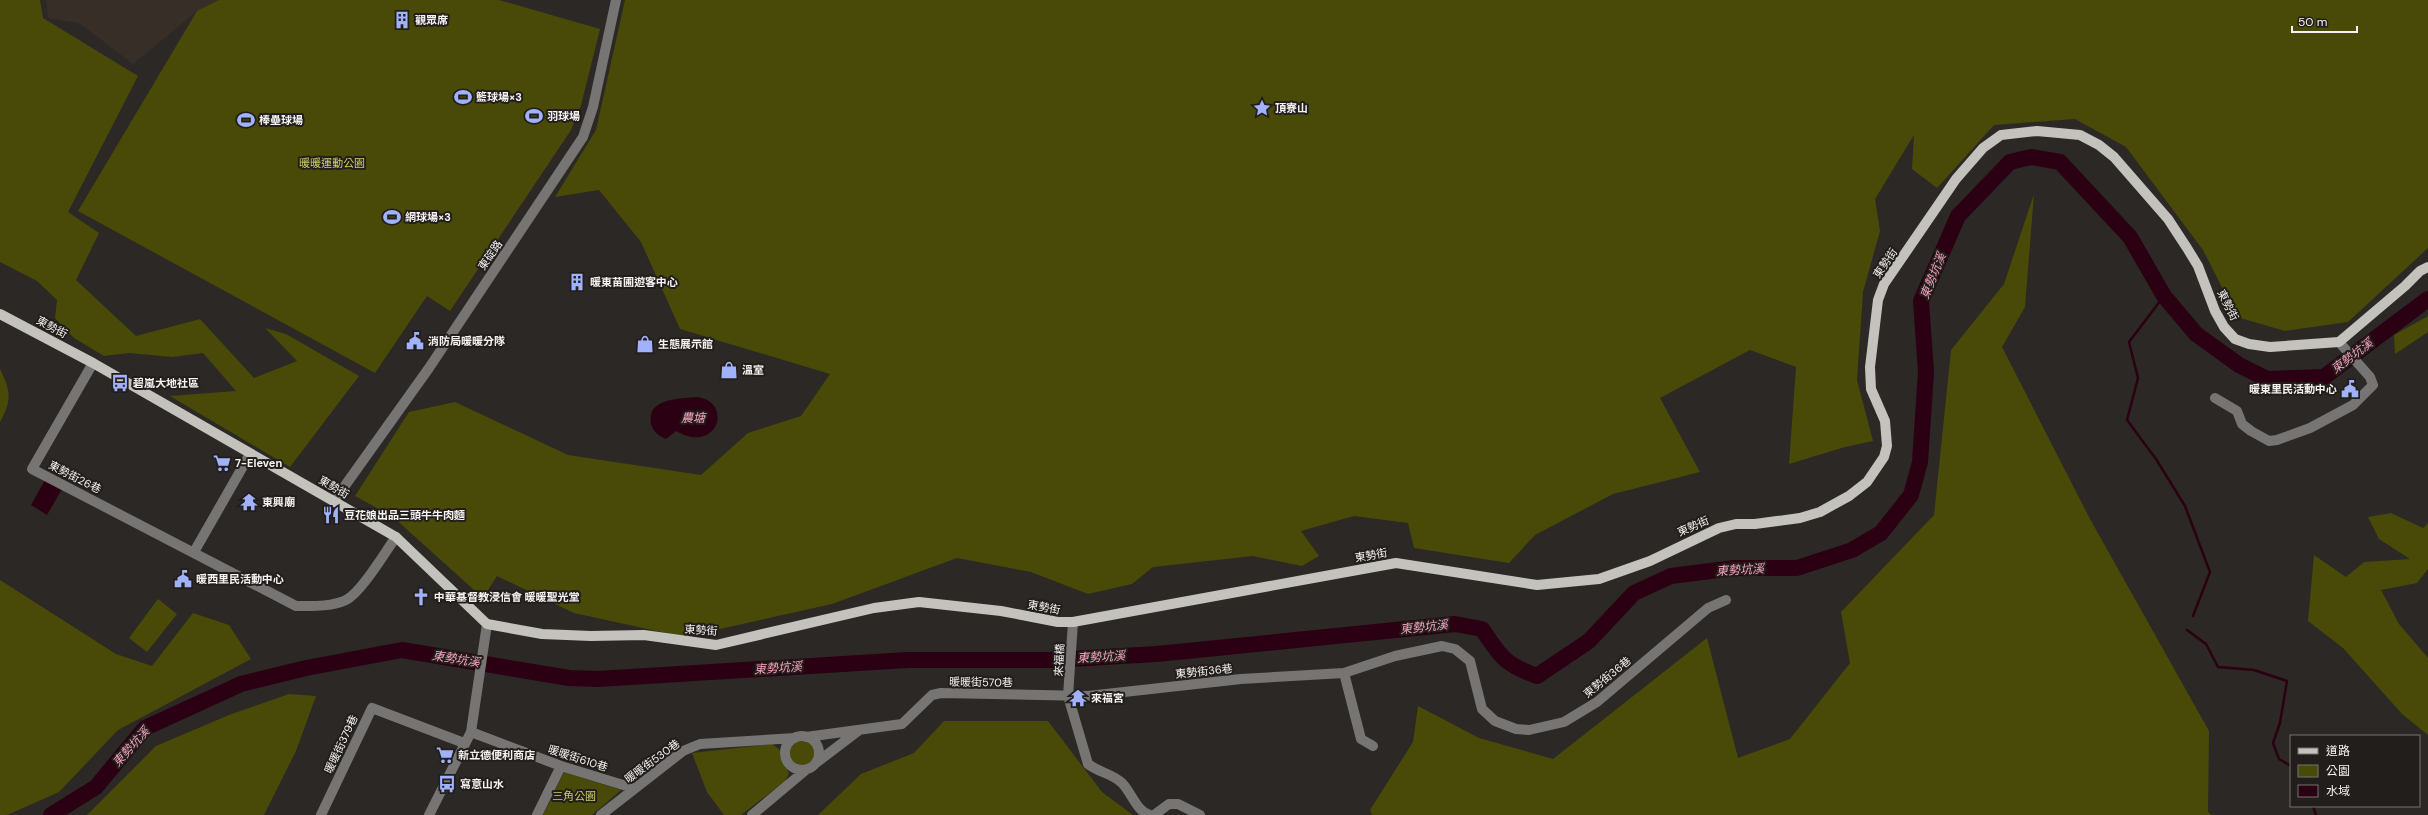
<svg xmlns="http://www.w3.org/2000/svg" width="2428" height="815" font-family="'DM Sans','Noto Sans TC',sans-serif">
  <rect width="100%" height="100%" fill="#2c2825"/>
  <path fill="#382e28" d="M46,0h173l-22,11 -64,53 -54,-41 -31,-5z"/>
  <path fill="#494a07" d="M0,0h40l3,18 95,58 -70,136 31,21 -23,47 60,56 64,-17 54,59 43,-17 -32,-33 21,6 73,42 -69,91 -120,-71 66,-5 -33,-38 -31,4 -43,-4 -25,3 -30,-18 -19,-20 2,-18 -20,-19 -37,-19z
    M219,0h280l101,29 -19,76 -10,25 -121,181 -23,-15 -52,77 -297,-162 119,-200z
    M625,0h1803v248l-80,74 -63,9 -48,-14 -34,-67 -77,-103 -51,-28 -81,6 -57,63 -25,-19 2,-34 -39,64 5,32 -17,61 -6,88 16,61 -28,6 -56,17 7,-97 -46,-17 -90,48 40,74 -87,22 -78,41 -26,28 -95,-15 -6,-25 -54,-7 -53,15 18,25 -17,10 -49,-10 -100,11 -21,17 -44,10 -57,-22 -74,-14 -125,46 -148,33 -110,-24 -77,-37 -14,22 -90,-81 -38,-21 54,-84 46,-10 113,53 133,20 47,-42 53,-17 29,-42 -150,-45 -39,-87 -42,-52 -44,7 41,-67z
    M2034,194l-9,113 -23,40 88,172 119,212 -1,81 4,3h-840l-2,-5 43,-68 5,-36 61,32 74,21 154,-121 31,120 52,-19 60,-76 -9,-51 93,-97 17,-165 53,-66z
    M2428,316v16l-33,22 -1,-19z
    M0,369c11,22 12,32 0,53z
    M2391,513l32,15 5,-5v46l-11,14 -36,7 18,34 29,34v77l-26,-21 -59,-66 -35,-27 6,-66 32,22 18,-15 46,-3 -31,-20 -11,-22z
    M0,580l116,74 36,12 41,-53 36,12 22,34 -133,71 -59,62 -52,23h-7z
    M158,599l19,15 -30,38 -18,-14z
    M289,694l27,2 -20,55 -32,64h-177l69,-69 73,-31z
    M944,721h104l54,71 31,23h-315l43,-41 53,-21z
    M790 753a12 12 0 1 1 24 0a12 12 0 1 1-24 0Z
    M772,744l7,5 10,25 -4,7 -44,34h-17l-17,-23 -15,-39z
    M564,772l57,18 -29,25h-49z"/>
  <path fill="#2b0013" d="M698,397c36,6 19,58 -22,34l-10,8c-7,-3 -13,-7 -15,-15 -5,-27 30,-25 47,-27z
    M45,480l17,9 -15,26 -16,-10z"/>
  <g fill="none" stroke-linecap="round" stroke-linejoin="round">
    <path stroke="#2b0013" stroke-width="2.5" d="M2164,296l-35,46 9,36 -11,42 29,39 29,47 25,66 -17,44
      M2187,630l19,14 12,23 36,3 33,11 -7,42 -7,20 6,16 12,7
      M2313,806l3,9"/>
    <path stroke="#2b0013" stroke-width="16" d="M51,815l45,-28 49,-59 96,-44 65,-16 96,-18 167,28 29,1 310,-19h145l104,-6 298,-30 27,5c18,27 23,36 55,47l52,-35 45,-48 37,-17 63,-8h63l55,-18 29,-17 30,-38 9,-33 6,-90 -5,-71 37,-85 52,-54 21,-5 29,5 70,75 34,59 32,38 43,31 28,14 57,-2 104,-78"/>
    <path stroke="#767573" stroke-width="10" d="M93,363l-61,106 264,137c16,0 35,1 50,-6 15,-7 39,-48 50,-63
      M2215,398l22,13 5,13 9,7 18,10 8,-1 33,-12 43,-23 20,-20 -3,-8 -31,-35
      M334,501l95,-133 154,-231 10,-30 23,-107
      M194,552l56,-98
      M1073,622l-5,74 20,68c10,8 25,10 34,19 10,10 14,28 28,32
      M1344,673l17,66 12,7
      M471,732l90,34 72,22
      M785 753a17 17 0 1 1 34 0a17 17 0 1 1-34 0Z
      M806,737l96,-13 30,-29 9,-2 147,3 153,-17 103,-6 51,-17 47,-10 13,3 15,12 12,48 13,12 21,8 13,1 35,-8 33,-20 111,-94 18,-8
      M816,763l42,-32
      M321,815l51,-107 92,35
      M429,815l42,-83 16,-108
      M537,815l24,-49
      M601,815l82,-64 17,-7 95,-6
      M752,815l55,-46
      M1154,815l15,-11h9l22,11"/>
    <path stroke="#c4c2bd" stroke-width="10" d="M0,314l93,49 303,174 91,87 55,10 49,2 53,-1 72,10 158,-37 45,-6 82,9 57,11h15l323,-59 141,22 62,-6 51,-18 69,-33 17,-4h19l45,-6 20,-6 29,-16 18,-14 17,-25 3,-11 -2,-25 -14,-32 -1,-22 8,-67 6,-16 72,-105 27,-31 18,-13 36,-4 43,4 19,10 15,12 54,62 19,29 11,18 17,45 9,16 11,12 14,5 21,3 69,-5 66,-56 15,-15 8,-4"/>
  </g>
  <defs>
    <g id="building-bare" transform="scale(1.38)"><path d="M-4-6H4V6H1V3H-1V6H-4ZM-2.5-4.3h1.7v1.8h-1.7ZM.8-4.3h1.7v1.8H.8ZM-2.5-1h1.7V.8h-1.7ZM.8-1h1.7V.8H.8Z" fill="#a1b2fd" stroke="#221e1c" stroke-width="2.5" paint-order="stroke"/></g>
    <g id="stadium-bare" transform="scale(1.38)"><path d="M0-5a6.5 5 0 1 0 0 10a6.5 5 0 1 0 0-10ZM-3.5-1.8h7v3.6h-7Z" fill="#a1b2fd" stroke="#221e1c" stroke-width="2.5" paint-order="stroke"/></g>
    <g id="sight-bare" transform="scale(1.38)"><path d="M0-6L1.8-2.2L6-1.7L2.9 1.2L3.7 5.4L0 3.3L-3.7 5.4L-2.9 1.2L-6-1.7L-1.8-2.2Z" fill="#a1b2fd" stroke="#221e1c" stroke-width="2.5" paint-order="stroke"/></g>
    <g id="civic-bare" transform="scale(1.38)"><path d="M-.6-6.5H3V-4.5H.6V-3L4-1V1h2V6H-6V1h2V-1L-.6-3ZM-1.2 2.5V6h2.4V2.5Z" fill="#a1b2fd" stroke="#221e1c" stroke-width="2.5" paint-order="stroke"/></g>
    <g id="shop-bare" transform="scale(1.38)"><path d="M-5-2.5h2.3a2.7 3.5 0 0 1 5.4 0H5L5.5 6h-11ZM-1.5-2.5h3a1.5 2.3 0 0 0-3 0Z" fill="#a1b2fd" stroke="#221e1c" stroke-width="2.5" paint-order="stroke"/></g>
    <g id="bus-bare" transform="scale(1.38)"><path d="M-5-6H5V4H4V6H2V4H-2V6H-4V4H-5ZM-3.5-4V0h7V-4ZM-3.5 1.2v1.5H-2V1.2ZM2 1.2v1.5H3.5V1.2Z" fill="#a1b2fd" stroke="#221e1c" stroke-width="2.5" paint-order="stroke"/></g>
    <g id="supermarket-bare" transform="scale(1.38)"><path d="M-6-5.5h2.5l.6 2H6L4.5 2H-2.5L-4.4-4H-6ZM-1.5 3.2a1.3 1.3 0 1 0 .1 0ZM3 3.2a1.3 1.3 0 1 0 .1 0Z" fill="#a1b2fd" stroke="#221e1c" stroke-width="2.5" paint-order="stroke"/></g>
    <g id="temple-bare" transform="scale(1.38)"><path d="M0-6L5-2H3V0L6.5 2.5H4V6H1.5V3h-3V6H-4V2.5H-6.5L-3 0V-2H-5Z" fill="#a1b2fd" stroke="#221e1c" stroke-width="2.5" paint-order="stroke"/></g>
    <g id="restaurant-bare" transform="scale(1.38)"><path d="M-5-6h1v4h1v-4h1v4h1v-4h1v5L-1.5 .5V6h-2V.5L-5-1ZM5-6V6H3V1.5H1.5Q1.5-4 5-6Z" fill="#a1b2fd" stroke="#221e1c" stroke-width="2.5" paint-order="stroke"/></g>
    <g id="church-bare" transform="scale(1.38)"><path d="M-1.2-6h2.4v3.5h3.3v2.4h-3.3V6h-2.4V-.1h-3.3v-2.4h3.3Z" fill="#a1b2fd" stroke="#221e1c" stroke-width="2.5" paint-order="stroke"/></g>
  </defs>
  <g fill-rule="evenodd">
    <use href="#building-bare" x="402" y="20"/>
    <use href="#stadium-bare" x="463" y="97"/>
    <use href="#sight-bare" x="1262" y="108"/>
    <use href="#stadium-bare" x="534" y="116"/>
    <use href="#stadium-bare" x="246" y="120"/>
    <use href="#stadium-bare" x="392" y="217"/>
    <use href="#building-bare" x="577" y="282"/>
    <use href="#civic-bare" x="415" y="341"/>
    <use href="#shop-bare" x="645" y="344"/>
    <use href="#shop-bare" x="729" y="370"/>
    <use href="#bus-bare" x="120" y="383"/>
    <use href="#civic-bare" x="2350" y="389"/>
    <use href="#supermarket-bare" x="222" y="463"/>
    <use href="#temple-bare" x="249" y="502"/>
    <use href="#restaurant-bare" x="331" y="515"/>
    <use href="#civic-bare" x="183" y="579"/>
    <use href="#church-bare" x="421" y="597"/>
    <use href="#temple-bare" x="1078" y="698"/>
    <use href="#supermarket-bare" x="445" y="755"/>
    <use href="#bus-bare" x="447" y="784"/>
  </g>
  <g text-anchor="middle" stroke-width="4" stroke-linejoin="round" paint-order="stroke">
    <g font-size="11" font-weight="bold" fill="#f5f2f1" stroke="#221e1c" text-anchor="start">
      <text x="415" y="24">觀眾席</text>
      <text x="476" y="101">籃球場×3</text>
      <text x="1275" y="112">頂寮山</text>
      <text x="547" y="120">羽球場</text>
      <text x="259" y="124">棒壘球場</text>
      <text x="405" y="221">網球場×3</text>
      <text x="590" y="286">暖東苗圃遊客中心</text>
      <text x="428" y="345">消防局暖暖分隊</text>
      <text x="658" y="348">生態展示館</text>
      <text x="742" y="374">溫室</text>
      <text x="133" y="387">碧嵐大地社區</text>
      <text x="2337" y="393" text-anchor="end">暖東里民活動中心</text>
      <text x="235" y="467">7-Eleven</text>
      <text x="262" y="506">東興廟</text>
      <text x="344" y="519">豆花娘出品三頭牛牛肉麵</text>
      <text x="196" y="583">暖西里民活動中心</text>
      <text x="434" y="601">中華基督教浸信會 暖暖聖光堂</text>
      <text x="1091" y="702">來福宮</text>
      <text x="458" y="759">新立德便利商店</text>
      <text x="460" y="788">寫意山水</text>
    </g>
    <g font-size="11" fill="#cccf65" stroke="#221e1c">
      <text x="332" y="167">暖暖運動公園</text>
      <text x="574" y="800">三角公園</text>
    </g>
    <g font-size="11" fill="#f5f2f1" stroke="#221e1c">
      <text transform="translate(490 255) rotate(-56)" y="4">東碇路</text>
      <text transform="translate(1885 263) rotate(-56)" y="4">東勢街</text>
      <text transform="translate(2228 305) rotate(63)" y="4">東勢街</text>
      <text transform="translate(52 327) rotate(28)" y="4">東勢街</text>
      <text transform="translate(75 477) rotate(27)" y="4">東勢街26巷</text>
      <text transform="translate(334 487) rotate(30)" y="4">東勢街</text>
      <text transform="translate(1693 526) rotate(-24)" y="4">東勢街</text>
      <text transform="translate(1371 555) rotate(-10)" y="4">東勢街</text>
      <text transform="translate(1044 607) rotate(10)" y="4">東勢街</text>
      <text transform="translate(701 630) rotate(4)" y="4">東勢街</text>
      <text transform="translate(1059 660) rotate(-87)" y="4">來福橋</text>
      <text transform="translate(1204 671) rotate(-6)" y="4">東勢街36巷</text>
      <text transform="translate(1607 677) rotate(-39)" y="4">東勢街36巷</text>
      <text transform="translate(981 682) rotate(1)" y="4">暖暖街570巷</text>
      <text transform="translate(341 744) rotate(-65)" y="4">暖暖街379巷</text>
      <text transform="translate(578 758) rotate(18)" y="4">暖暖街610巷</text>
      <text transform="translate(652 761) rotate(-36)" y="4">暖暖街530巷</text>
    </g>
    <g font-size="12" font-style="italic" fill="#f6a2be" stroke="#221e1c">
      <text transform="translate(1933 276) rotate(-68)" y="4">東勢坑溪</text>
      <text transform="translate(2352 356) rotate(-37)" y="4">東勢坑溪</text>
      <text x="693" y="422">農塘</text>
      <text transform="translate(1740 570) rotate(-3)" y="4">東勢坑溪</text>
      <text transform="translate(1424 627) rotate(-6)" y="4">東勢坑溪</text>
      <text transform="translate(1101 657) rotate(-3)" y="4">東勢坑溪</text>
      <text transform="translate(456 659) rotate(9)" y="4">東勢坑溪</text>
      <text transform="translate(778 668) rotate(-4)" y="4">東勢坑溪</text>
      <text transform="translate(131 747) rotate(-48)" y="4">東勢坑溪</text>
    </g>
  </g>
  <rect x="2290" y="735" width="130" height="72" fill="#221e1c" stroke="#767371"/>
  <rect x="2298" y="748" width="20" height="6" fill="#c4c2bd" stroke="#767371"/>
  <text x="2326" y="755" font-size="12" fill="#f5f2f1">道路</text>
  <rect x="2298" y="765" width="20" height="12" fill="#494a07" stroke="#767371"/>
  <text x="2326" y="775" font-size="12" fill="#f5f2f1">公園</text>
  <rect x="2298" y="785" width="20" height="12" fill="#2b0013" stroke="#767371"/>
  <text x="2326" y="795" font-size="12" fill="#f5f2f1">水域</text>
  <path d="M2292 26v6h65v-6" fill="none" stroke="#f5f2f1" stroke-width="2"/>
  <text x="2298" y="26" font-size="12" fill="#f5f2f1" stroke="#221e1c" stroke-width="3" paint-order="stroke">50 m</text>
</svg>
